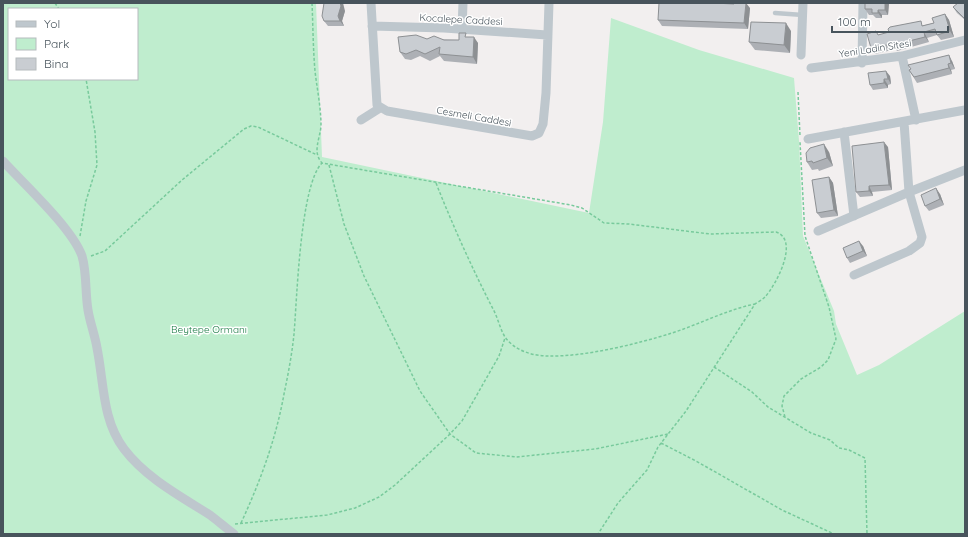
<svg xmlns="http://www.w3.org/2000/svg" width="968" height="537" font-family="Quicksand,sans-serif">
  <rect width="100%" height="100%" fill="#f2efef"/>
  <path fill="#bfedce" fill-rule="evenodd" d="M3,3h313l6,154 267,56 14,-91 8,-104 88,32 95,28 5,63 4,95 31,75 2,13 21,51 22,-10 86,-54v223h-962zM9,9h128v70h-128z"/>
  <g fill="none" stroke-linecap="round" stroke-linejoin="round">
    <path stroke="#78ca9c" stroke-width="1.5" stroke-dasharray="3 2" stroke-linecap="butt" d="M55,3l4,6
      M312,3c1,22 1,45 3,68 2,18 6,36 6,55 -1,13 -9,26 1,37l249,42 11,3 22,15 25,1 81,10 66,-2c24,8 0,53 -11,65 -3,3 -7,5 -10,7l-69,107 -28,36 -11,23 -29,33 -20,31
      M798,92l2,44
      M329,165l15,59 20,52 56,115 30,43 26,19 40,4 79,-8 73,-15
      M436,183c17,43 36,85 57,126 5,9 7,20 12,28 9,13 27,19 43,19 36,1 89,-12 124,-23 28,-9 54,-23 83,-29
      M80,236l6,-35 11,-36 -2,-33 -9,-53
      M91,256l14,-5 77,-71 62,-51 7,-3 7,1 59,28
      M714,367l38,25 16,15 43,26 19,7 9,8 10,2 16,8 2,76
      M785,417l-3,-11 2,-10 17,-17 20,-12 7,-7 8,-21 -7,-32 -24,-71 -5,-94
      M661,443l35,18 86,49 52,24
      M241,523c19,-41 35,-84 43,-129 4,-19 8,-40 10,-60 3,-34 6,-149 28,-171
      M235,524l92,-9 28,-7 24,-11 16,-12 55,-51 12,-13 37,-65 6,-18"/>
    <path stroke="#bec7cd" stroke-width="4.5" d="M775,13l28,2"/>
    <path stroke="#bec7cd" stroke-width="9" d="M371,3l6,102 10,6 145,25 7,-3 4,-9 3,-31 3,-90
      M372,26l72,2 103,7
      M462,29l1,-26
      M801,55l2,-52
      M902,56l14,64
      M862,63l1,-60
      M811,68l91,-12 63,-16
      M361,120l19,-12
      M844,132l10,84
      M808,139l157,-29
      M3,161c21,23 69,67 79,95 5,17 3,36 6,54 2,13 7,25 9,38 7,34 5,72 27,101 22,29 56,47 86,66 8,6 16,13 24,19
      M818,231l91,-39 56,-22
      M854,275l55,-24 11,-8 2,-6 -13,-45 -5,-70"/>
  </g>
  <path fill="#adb0b5" d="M889,3l-1,12h-6v3h-6l-3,-3h-4l-4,-6z
    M965,3v17l-8,-7 -4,-6z
    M750,8l-2,21 -86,-3 -4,-6z
    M345,11l-3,10 2,5h-16l-4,-5z
    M945,14l4,6 5,17 -13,3 -4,-5 -10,3 2,4 -32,9 -1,-2 -21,5 -4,-6 8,-13 55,-12z
    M791,31l-1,22 -35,-3 -6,-8z
    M468,37l10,6 -1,21 -33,-3 -4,-5 -10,5 -10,-5 -9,4 -6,-1 -5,-7 27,-13 32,1z
    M952,61l3,8 -4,1 1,4 -35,9 -8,-13z
    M890,76l1,8 -3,1v3l-15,2 -3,-5z
    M888,147l4,43 -20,2 1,4 -13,1 -4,-5z
    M829,152l4,14 -14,5 -1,-2 -6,1 -5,-8z
    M829,177l4,6 5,33 -17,2 -4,-5z
    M940,194l4,11 -15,6 -4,-5z
    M863,246l4,10 -17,7 -3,-5z"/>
  <path fill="#8d9093" d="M340,3h3l2,8 -3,10 2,5 -4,-5 -2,-5z
    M746,3l4,5 -2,21 -4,-6z
    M885,3h4l-1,12 -3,-5z
    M878,10l4,5v3l-4,-5z
    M945,14l4,6 5,17 -4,-6z
    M786,23l5,8 -1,22 -6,-8z
    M924,32l5,10 -4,-5z
    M474,37l4,6 -1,21 -4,-7z
    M949,55l3,6 3,8 -4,-6z
    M948,64l3,6 1,4 -3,-6z
    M886,71l4,5 1,8 -3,-5z
    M884,79l4,6v3l-4,-5z
    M884,142l4,5 4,43 -3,-5z
    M824,144l5,8 4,14 -6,-8z
    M829,177l4,6 5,33 -4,-6z
    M869,186l3,6 1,4 -4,-5z
    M936,188l4,6 4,11 -4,-6z
    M859,241l4,5 4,10 -4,-5z"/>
  <path fill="#c9cdd2" stroke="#8d9093" d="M324,3h16l1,3 -3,10 2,5h-16l-2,-5z
    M659,3h54l21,1v-1h12l-2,20 -86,-3z
    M865,3h20v7h-7v3h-6v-4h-7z
    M958,3h7v16l-12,-12z
    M945,14l5,17 -13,4 -2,-6 -11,3 1,5 -32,8 -1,-1 -21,4 -4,-14 9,-3 2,4 11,-3 -1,-3 2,-2 31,-6 1,5 12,-3 -2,-5z
    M751,22l35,1 -2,22 -35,-3z
    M459,33h7l-1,4h9l-1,20 -34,-3 1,-7 -15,7 -9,-4 -10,4 -6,-2 -2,-15 18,-2 11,4 7,-3 10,4h15z
    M949,55l2,8 -3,1 1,4 -35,9 -5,-7 2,-1 -3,-4z
    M886,71l2,8h-4v4l-14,2 -2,-12z
    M884,142l5,43 -20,1v5l-13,1 -4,-46z
    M824,144l3,14 -14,5 -1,-2 -5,1 -1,-9 4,-5z
    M829,177l5,33 -17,3 -5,-33z
    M936,188l4,11 -15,7 -4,-11z
    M859,241l4,10 -16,7 -4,-10z"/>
  <g text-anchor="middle" stroke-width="3" stroke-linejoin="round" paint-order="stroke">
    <g font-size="10" fill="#48545c" stroke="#fff">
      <text transform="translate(461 19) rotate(3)" y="4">Kocalepe Caddesi</text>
      <text transform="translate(875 48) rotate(-9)" y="4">Yeni Ladin Sitesi</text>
      <text transform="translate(474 116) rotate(10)" y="4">Cesmeli Caddesi</text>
    </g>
    <g font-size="10" fill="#1a7b44" stroke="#fff">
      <text x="209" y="333">Beytepe Ormanı</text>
    </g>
  </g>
  <rect width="968" height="537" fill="none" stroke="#48545c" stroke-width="8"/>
  <rect x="8" y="8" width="130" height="72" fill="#ffffff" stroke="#b6bbbe"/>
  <rect x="16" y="21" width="20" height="6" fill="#bec7cd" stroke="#b6bbbe"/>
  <text x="44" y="28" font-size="12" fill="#48545c">Yol</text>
  <rect x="16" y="38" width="20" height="12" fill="#bfedce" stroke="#b6bbbe"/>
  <text x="44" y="48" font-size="12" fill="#48545c">Park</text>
  <rect x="16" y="58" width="20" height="12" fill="#c9cdd2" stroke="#b6bbbe"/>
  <text x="44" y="68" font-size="12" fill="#48545c">Bina</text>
  <path d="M832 26v6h116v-6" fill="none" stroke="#48545c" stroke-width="2"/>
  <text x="838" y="26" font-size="12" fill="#48545c" stroke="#ffffff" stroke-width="3" paint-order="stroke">100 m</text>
</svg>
